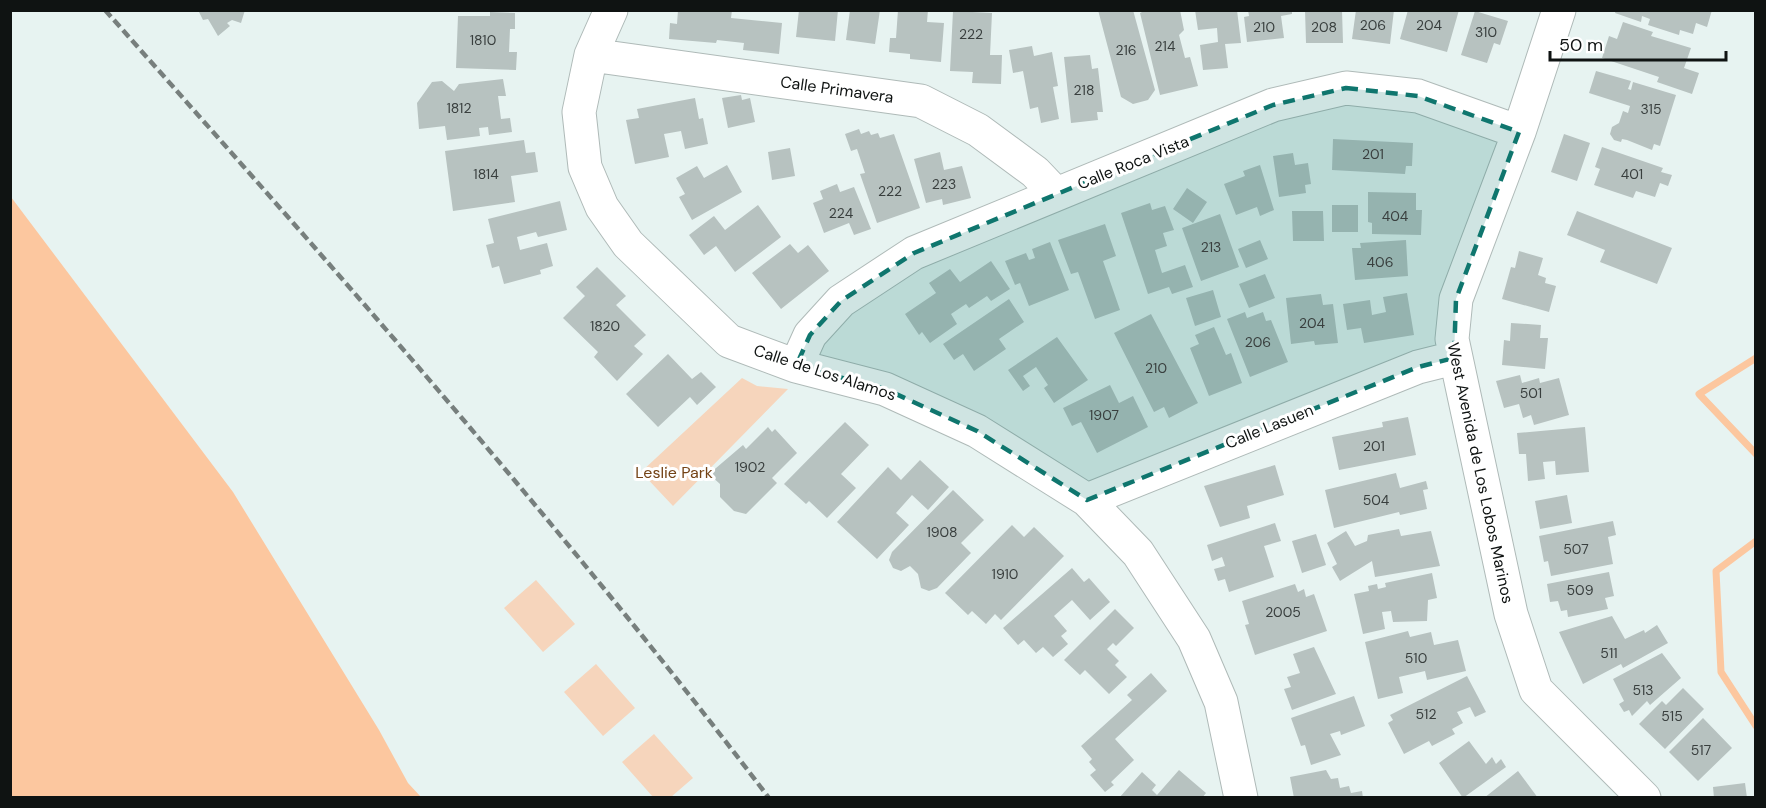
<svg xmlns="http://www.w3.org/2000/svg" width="1766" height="808" font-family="'DM Sans',sans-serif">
  <rect width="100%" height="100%" fill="#e7f3f1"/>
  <path fill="#f6d5bc" d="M742,378l15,8 31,3 -115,117 -32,-34z
    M536,580l39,44 -32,28 -39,-44z
    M596,664l39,44 -32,28 -39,-44z
    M654,734l39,44 -22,19h-18l-31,-35z"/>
  <path fill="#fcc79f" d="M11,197l222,295 146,238 29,53 13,14h-410z"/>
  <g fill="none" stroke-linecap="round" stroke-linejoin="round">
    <path stroke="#fcc79f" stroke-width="7" d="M1756,358l-57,36 57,60
      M1756,541l-40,30 5,101 35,54"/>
  </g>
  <path fill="#b7c2c0" d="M198,10h47l-4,13 -9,-3 -5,3 3,3 -12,10 -10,-17 -5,1z
    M678,10h54l-1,8 51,5 -3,31 -36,-4 1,-7 -27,-3 -1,3 -47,-4 1,-16 7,1z
    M799,10h39l-3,31 -39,-4z
    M850,10h30l-5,34 -29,-4z
    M898,10h30l-1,12 17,1 -3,39 -31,-3v-5l-21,-2 1,-14h6z
    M1098,10h35l22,80 -7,10 -15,4 -12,-7z
    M1146,10h34l4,20 -5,5 6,23 5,-1 8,29 -38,9 -20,-82z
    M1195,10h42l4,33 -16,1 3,24 -25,2 -3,-25 18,-3 -1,-14 -19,2z
    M1248,10h44v4l-11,2 3,22 -37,4 -3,-25 5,-1z
    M1305,10h37l1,33h-37z
    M1356,10h38l-4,34 -38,-5z
    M1408,10h51l-12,42 -47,-13z
    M1616,10h96l-5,17 -11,-4 -3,11 -13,-4 -1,5 -31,-10 2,-6 -8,-3 -1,6 -26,-9z
    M953,11l39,2 -2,42h12l-1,29 -29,-1 1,-11 -23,-1z
    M1475,11l33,10 -8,24 -6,-2 -7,20 -26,-8z
    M490,12l25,1v16h-5l-1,23h8l-1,18 -60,-2 2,-52h32z
    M1623,22l30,10 -2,4 40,12 -7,20 15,5 -7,21 -35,-12 2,-5 -57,-19 7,-22 8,3z
    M1032,46l2,10 18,-4 6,34 -5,1 6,32 -18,4 -3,-16 -8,2 -7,-38 -10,2 -4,-23z
    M1090,55l2,14 6,-1 5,44h-6l1,8 -27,3 -7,-66z
    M1596,71l35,10 -3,8 3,1 2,-8 43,13 -16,51 -6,-2 -2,6 -25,-10 -5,-1 -1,3 -7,-2 -4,-6 2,-7 7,-4 4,-12 5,2 2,-7 -41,-13z
    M503,79l3,17h-8l3,23 9,-1 2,14 -23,3 -1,-8 -9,1 1,8 -33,4 -2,-14 -26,3 -2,-26 15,-21 10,-1 12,10 5,-7z
    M741,95l1,5 8,-2 5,24 -27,6 -6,-30z
    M695,98l4,21 4,-1 5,26 -23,5 -4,-18 -17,3 5,23 -34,7 -9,-44 13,-2 -2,-9z
    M859,129l2,5 8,-3 2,4 7,-2 2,5 14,-4 26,74 -43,15 -17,-49 5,-1 -8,-24 -6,2 -6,-17z
    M1564,134l26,9 -13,38 -26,-9z
    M1333,139l80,4 -1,23h-6l-1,8 -73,-4z
    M524,140l2,13 9,-1 3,20 -27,4 4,26 -62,9 -8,-60z
    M1602,147l61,21 -2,4 11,3 -4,11 -8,-3 -5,14 -19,-6 -3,7 -39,-13 6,-16 -5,-2z
    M790,148l5,28 -23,4 -4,-28z
    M940,152l4,18 18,-4 9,32 -28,7 -1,-6 -16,4 -12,-44z
    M1293,153l2,12 13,-2 3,21 -6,1 1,8 -27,4 -6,-41z
    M727,165l15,27 -50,28 -13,-23 6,-3 -9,-16 21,-12 7,12z
    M1260,165l14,45 -14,6 -3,-9 -21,8 -12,-31 21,-8 -2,-5z
    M837,184l3,8 14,-5 17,42 -17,6 -5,-12 -25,10 -11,-30 10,-4 -3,-8z
    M1187,188l20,14 -14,21 -20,-14z
    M1368,192l48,1v17h6l-1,25 -49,-1v-11l-4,-1z
    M560,201l7,29 -29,7 -2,-5 -19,5 3,13 27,-7 6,23 -13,4 1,4 -37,10 -5,-18 -7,2 -6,-23 8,-2 -6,-24z
    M1150,203l2,7 13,-4 9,24 -11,3 4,13 -12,4 7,23 23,-8 8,22 -21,7 -3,-7 -21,7 -27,-81z
    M758,205l23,32 -46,35 -19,-26 -12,9 -15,-20 25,-19 11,14z
    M1332,205h26v27h-26z
    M1292,211h31l1,30h-31z
    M1577,211l95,37 -15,36 -57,-22 5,-12 -38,-15z
    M1220,214l19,53 -38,14 -19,-53z
    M1105,224l11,32 -13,5 17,49 -25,9 -17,-47 -7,2 -13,-34z
    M1260,240l8,19 -22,9 -8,-19z
    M1406,240l2,36 -53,4 -3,-32h9l-1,-5z
    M1050,242l19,48 -40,16 -9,-23 -5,2 -10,-24 21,-8 3,7 6,-2 -3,-9z
    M790,244l8,9 10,-8 21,26 -48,38 -29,-36z
    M1519,251l24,7 -5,17 8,3 -1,5 11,3 -7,26 -47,-13 9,-32 4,1z
    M991,261l19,28 -19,12 -4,-5 -18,12 -3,-4 -15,10 6,10 -27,19 -8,-11 -3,3 -14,-21 31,-21 -7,-10 21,-14 10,13z
    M597,267l29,29 -10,9 30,30 -12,11 9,8 -26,27 -23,-24 4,-5 -35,-34 22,-22 -9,-9z
    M1265,274l10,24 -26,10 -10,-24z
    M1213,290l8,27 -26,9 -9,-28z
    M1407,293l7,42 -50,8 -3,-15 -14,2 -4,-26 27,-4 2,15 14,-3 -3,-15z
    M1321,294l2,11 10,-1 5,39 -23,2 -1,-4 -23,3 -5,-46z
    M1009,299l15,23 -25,17 7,10 -32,22 -11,-17 -9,6 -11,-16z
    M1245,312l2,6 16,-6 3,9 5,-1 17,42 -38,15 -23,-58z
    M1151,314l47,89 -29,15 -5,-11 -10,5 -40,-79z
    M1511,323l30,2 -1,13h8l-3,31 -43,-4 2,-25 6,1z
    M1214,327l12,28 5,-2 11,30 -33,13 -19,-48 9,-4 -4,-9z
    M1057,337l31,43 -34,23 -10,-15 4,-3 -12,-18 -13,9 7,10 -7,5 -15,-21z
    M668,354l24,25 9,-7 15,15 -19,18 -7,-8 -32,30 -32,-33z
    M1520,375l2,8 17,-5 1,5 19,-5 10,37 -35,10 -3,-10 -8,3 -4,-14 -15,4 -8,-27z
    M1110,385l9,18 14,-7 15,31 -51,26 -16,-31 -9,4 -9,-18z
    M1408,417l8,38 -77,15 -7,-33 51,-10 -1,-5z
    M845,422l24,23 -28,29 15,14 -29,30 -18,-17 -3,3 -22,-20z
    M768,427l4,5 3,-3 22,24 -25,25 5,5 -31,31 -12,-3 -14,-14v-13l-11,-10 34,-29 3,4z
    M1585,427l4,45 -33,3 -1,-14 -12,1 2,17 -17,2 -2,-27h-7l-2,-21z
    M920,460l29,27 -21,23 -16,-15 -16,18 13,12 -32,34 -40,-37 51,-55 13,13z
    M1275,465l9,30 -37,11 3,12 -30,9 -16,-41z
    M1396,473l4,15 26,-7 2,8 -5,1 4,19 -27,6 -1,-3 -65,16 -9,-38z
    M953,490l31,30 -23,23 10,10 -34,35 -8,3 -8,-3 -3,-14 -8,-8 -9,5 -8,-3 -4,-8 3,-8z
    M1567,495l5,28 -32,6 -5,-28z
    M1613,521l3,14 -8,2 5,27 -62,12 -3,-15 -4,1 -5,-26z
    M1275,523l6,18 -17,5 10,31 -45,15 -4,-13 -7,2 -4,-12 11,-3 -3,-9 -10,4 -5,-16z
    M1012,525l12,12 10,-10 30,29 -63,64 -6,-6 -9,10 -14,-13 -4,4 -23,-22z
    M1399,529l2,7 30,-5 9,35 -65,11 -3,-16 -32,20 -8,-14 5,-3 -10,-21 19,-12 9,15 12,-5 1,-6z
    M1316,534l10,31 -24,8 -10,-32z
    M1072,568l12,14 5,-4 21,24 -20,18 -18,-20 -18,16 13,15 -6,5 7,8 -15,13 -10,-10 -7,6 -12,-13 -6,5 -15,-17z
    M1609,572l5,24 -9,2 3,11 -40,8 -1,-7 -6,1 -3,-10 -8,1 -3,-18z
    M1432,573l5,25 -9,2 -1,21 -34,1 -2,-11 -9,1 3,17 -22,5 -9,-40 15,-3 -1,-5 9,-2 1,5 8,-2 -1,-4z
    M1295,584l3,8 6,-3 2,8 8,-3 13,37 -72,24 -10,-30 4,-1 -7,-23z
    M1115,609l19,19 -18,18 -3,-3 -6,6 12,12 -4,4 12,12 -18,17 -24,-24 -5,5 -16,-15z
    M1612,616l13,23 19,-9 1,3 12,-8 11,18 -45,25 -2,-4 -38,20 -24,-52z
    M1408,631l2,6 21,-5 3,13 24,-5 8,31 -39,9 -2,-9 -26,6 4,16 -25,6 -13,-57z
    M1314,647l22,47 -44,16 -8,-21 7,-2 -4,-10 13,-4 -7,-19z
    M1662,653l19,25 -31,27 -3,-4 -15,15 -3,-6 -5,2 -5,-8 5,-3 -11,-22z
    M1151,673l16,18 -52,48 19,21 -23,22 3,3 -9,7 -15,-17 6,-5 -7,-8 3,-3 -11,-13 51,-46 -5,-5z
    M1467,676l19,36 -11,5 -5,-10 -13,5 6,11 -11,6 3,5 -23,12 -3,-5 -25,13 -16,-31 5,-3 -3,-5z
    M1683,688l21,21 -39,40 -26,-25 23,-23 4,4z
    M1354,696l11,30 -24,9 -1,-4 -10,3 11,21 -30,10 -6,-20 -4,1 -10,-28z
    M1703,718l29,30 -34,33 -29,-29z
    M1469,741l17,23 6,-7 4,7 5,-5 5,8 -43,31 -24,-35z
    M1179,770l27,23 -4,5h-83l23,-26 14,13 -4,5 5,5z
    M1326,770l5,9 7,-1 2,10 9,-2 2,7 11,-2 1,7h-69l-4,-21z
    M1518,771l20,27h-54z
    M1745,783l2,15h-33l-1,-11z"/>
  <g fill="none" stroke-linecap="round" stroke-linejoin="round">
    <g stroke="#afbab8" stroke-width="35">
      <path id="minor" d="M611,10l-20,45 -12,57 6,55 17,40 26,37 101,97 67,25 89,23 92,42 110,69 51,53 56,86 27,63 20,96
        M1559,10l-40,122 -63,167 -4,40 59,275 25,76 108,108
        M591,55l330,46 57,29 57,42 20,21
        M796,366l14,-31 31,-34 73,-48 359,-148 73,-17 72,8 101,36
        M1087,500l331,-133 36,-9"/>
    </g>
    <use href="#minor" stroke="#fff" stroke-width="33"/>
    <path stroke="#777f7d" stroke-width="4.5" stroke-dasharray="9 4.5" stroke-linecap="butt" d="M105,10c228,257 456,514 664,788"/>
  </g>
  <path fill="#0f766e" fill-opacity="0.2" stroke="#0f766e" stroke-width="4.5" stroke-dasharray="12 8" stroke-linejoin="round" d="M1346,88l72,8 101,36 -63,167 -2,59 -36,9 -331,133 -110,-69 -92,-42 -89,-23 14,-31 31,-34 73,-48 359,-148z"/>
  <g text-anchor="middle" stroke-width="6" stroke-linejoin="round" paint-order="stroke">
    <g font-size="14" fill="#393f3e">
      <text x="1373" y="30">206</text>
      <text x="1429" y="30">204</text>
      <text x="1264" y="32">210</text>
      <text x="1324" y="32">208</text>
      <text x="1486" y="37">310</text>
      <text x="971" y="39">222</text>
      <text x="483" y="45">1810</text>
      <text x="1165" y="51">214</text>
      <text x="1126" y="55">216</text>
      <text x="1084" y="95">218</text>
      <text x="459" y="113">1812</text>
      <text x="1651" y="114">315</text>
      <text x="1373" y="159">201</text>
      <text x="486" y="179">1814</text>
      <text x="1632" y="179">401</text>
      <text x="944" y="189">223</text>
      <text x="890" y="196">222</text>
      <text x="841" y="218">224</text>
      <text x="1395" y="221">404</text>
      <text x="1211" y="252">213</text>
      <text x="1380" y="267">406</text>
      <text x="1312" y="328">204</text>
      <text x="605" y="331">1820</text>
      <text x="1258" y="347">206</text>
      <text x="1156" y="373">210</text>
      <text x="1531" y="398">501</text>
      <text x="1104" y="420">1907</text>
      <text x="1374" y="451">201</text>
      <text x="750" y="472">1902</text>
      <text x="1376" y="505">504</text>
      <text x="942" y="537">1908</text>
      <text x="1576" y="554">507</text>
      <text x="1005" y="579">1910</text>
      <text x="1580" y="595">509</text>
      <text x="1283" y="617">2005</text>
      <text x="1609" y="658">511</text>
      <text x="1416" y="663">510</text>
      <text x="1643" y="695">513</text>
      <text x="1426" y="719">512</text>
      <text x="1672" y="721">515</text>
      <text x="1701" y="755">517</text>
    </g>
    <g font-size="16" fill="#0f1312" stroke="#fff">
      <text transform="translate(837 89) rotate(8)" y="6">Calle Primavera</text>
      <text transform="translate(1133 162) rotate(-22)" y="6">Calle Roca Vista</text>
      <text transform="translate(825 372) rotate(18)" y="6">Calle de Los Alamos</text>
      <text transform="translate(1269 426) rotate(-22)" y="6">Calle Lasuen</text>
      <text transform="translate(1481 473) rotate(78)" y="6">West Avenida de Los Lobos Marinos</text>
    </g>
    <g font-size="16" fill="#744316" stroke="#fff">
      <text x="674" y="478">Leslie Park</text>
    </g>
  </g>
  <rect width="1766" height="808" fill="none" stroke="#0f1312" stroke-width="24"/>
  <path d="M1550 51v9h176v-9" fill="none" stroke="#0f1312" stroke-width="3"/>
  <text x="1559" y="51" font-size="18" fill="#0f1312" stroke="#ffffff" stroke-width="4.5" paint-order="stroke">50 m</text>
</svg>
